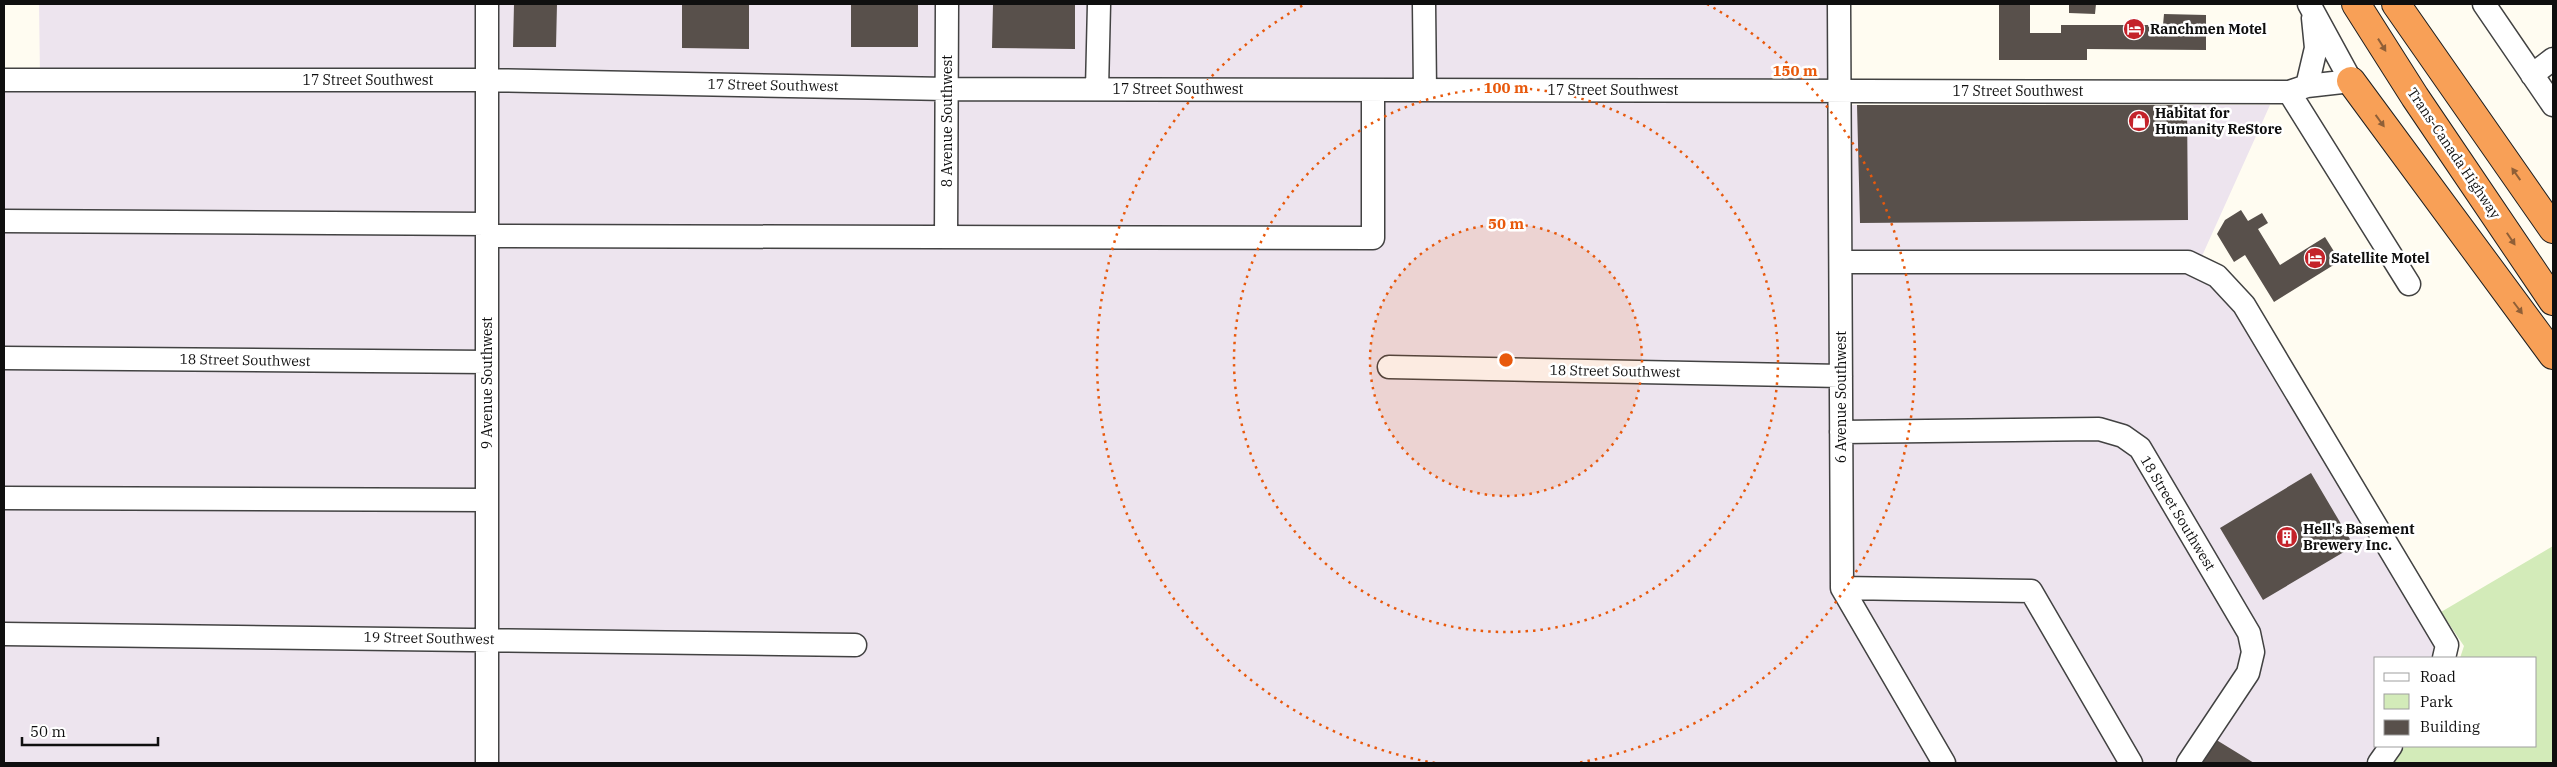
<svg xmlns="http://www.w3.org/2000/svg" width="2557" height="767" font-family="'IBM Plex Serif',serif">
  <rect width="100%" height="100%" fill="#fffcf1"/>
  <path fill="#ede4ee" d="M39,4h1788v101h443l-77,171 21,10 19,23 201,329 -1,20h-57v88h3l-11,17h-2364v-686h36z"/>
  <path fill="#d3ebb9" d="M2553,546v217h-160l12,-17h131v-88h-76l4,-12 -23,-34z"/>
  <path fill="#58504b" d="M514,4h43l-1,43h-43z
    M682,4h67v45l-67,-1z
    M851,4h67v43h-67z
    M993,4h82v45l-83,-1z
    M1999,4h31v29h31v-8h102l1,-11 42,1v35l-119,-1v11h-88z
    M2069,4h27l-1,10 -26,-1z
    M1857,105h330l1,115 -328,3z
    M2241,210l7,11 14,-8 6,10 -10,6 22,36 45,-28 15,24 -66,41 -29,-47 -11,7 -17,-28 8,-14z
    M2311,473l43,73 -91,54 -43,-72z
    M2210,736l44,27h-61z"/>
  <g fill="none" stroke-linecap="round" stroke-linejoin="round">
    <g stroke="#424242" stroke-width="25">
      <path id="minor" d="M487,4v759
        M1424,4l1,86
        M1839,4l3,584 102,175
        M2484,4l69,101
        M2532,75l21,-16
        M4,80h482l461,9 1342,3 18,-6 44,-5 -42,-77
        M2307,86l9,-38 -3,-30
        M1097,89l2,-85
        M2289,92l120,192
        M4,221l483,3
        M487,236l886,2v-148
        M946,237l1,-233
        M1841,262h347l29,14 27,29 203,340 -3,13
        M4,358l483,4
        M1389,367l452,9
        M1841,432l258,-3 24,7 17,12 109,185 4,19 -5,21 -60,90
        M4,498l483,2
        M1842,588l189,3 100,172
        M4,634l851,11
        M2379,763l12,-17"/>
    </g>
    <g stroke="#202020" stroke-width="30">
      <path id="highway" d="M2356,4l59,93 138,204
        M2396,4l157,225
        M2351,81l202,274"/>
    </g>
    <use href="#minor" stroke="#fff" stroke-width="22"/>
    <use href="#highway" stroke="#f8a057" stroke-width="28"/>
  </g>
  <defs><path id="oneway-solid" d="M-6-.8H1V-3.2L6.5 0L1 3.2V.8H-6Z" transform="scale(1.25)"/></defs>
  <g fill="#8f5f37">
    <use href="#oneway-solid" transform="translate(2382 45) rotate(58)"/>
    <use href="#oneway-solid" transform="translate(2380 121) rotate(54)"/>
    <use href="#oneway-solid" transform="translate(2516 174) rotate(-125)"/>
    <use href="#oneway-solid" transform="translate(2511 239) rotate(56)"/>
    <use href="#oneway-solid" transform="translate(2518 308) rotate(53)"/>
  </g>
  <circle cx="1506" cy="360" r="136" fill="#e8590c" fill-opacity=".12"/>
  <g fill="none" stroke="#e8590c" stroke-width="2.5" stroke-dasharray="2.5 5">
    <circle cx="1506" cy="360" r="136"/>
    <circle cx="1506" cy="360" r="272"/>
    <path d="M1435 763A409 409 0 0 1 1305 4M1707 4A409 409 0 0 1 1577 763"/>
  </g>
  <defs>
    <g id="hotel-disc" transform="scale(1.125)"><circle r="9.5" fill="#c4232a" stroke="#fff"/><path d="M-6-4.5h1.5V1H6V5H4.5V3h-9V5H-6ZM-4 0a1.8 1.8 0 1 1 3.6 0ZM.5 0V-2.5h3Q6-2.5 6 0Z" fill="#fff"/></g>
    <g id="shop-disc" transform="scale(1.125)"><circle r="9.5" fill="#c4232a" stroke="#fff"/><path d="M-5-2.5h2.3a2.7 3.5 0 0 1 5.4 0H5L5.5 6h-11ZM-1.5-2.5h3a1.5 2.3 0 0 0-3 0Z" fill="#fff"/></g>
    <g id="building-disc" transform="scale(1.125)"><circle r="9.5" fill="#c4232a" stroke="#fff"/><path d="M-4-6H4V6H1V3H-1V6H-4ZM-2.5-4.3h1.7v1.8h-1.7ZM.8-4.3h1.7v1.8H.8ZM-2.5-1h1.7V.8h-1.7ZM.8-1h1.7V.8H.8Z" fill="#fff"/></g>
  </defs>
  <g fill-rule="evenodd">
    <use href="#hotel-disc" x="2134" y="29"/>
    <use href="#shop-disc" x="2139" y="121"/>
    <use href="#hotel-disc" x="2315" y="258"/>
    <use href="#building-disc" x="2287" y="537"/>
  </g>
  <g text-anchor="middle" stroke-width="5" stroke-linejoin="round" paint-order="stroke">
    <g font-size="14" font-weight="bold" fill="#0f0f0f" stroke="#fff" text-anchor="start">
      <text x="2150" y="34">Ranchmen Motel</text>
      <text x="2155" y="118">Habitat for<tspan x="2155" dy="16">Humanity ReStore</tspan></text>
      <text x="2331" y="263">Satellite Motel</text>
      <text x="2303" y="534">Hell's Basement<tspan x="2303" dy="16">Brewery Inc.</tspan></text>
    </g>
    <g font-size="14" fill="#0f0f0f" stroke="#fff">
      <text x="368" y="85">17 Street Southwest</text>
      <text transform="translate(773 85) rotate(1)" y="5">17 Street Southwest</text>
      <text x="1178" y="94">17 Street Southwest</text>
      <text x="1613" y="95">17 Street Southwest</text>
      <text x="2018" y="96">17 Street Southwest</text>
      <text transform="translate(947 121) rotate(-90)" y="5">8 Avenue Southwest</text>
      <text transform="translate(2454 153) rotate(56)" y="5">Trans-Canada Highway</text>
      <text transform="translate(245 360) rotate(1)" y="5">18 Street Southwest</text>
      <text transform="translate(1615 371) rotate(1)" y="5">18 Street Southwest</text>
      <text transform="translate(487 383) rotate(-90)" y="5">9 Avenue Southwest</text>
      <text transform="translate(1841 397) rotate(-90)" y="5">6 Avenue Southwest</text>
      <text transform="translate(2178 513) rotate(59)" y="5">18 Street Southwest</text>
      <text transform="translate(429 638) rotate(1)" y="5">19 Street Southwest</text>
    </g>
  </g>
  <circle cx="1506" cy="360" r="8" fill="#e8590c" stroke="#fff" stroke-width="2.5"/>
  <g font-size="15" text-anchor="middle" font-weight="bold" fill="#e8590c" stroke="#fff" stroke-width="5" stroke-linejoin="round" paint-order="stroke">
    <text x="1795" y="76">150 m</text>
    <text x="1506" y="93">100 m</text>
    <text x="1506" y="229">50 m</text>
  </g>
  <rect width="2557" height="767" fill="none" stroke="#0f0f0f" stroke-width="10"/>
  <rect x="2374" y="657" width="162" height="90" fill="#ffffff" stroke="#9f9f9f"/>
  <rect x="2384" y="673" width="25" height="8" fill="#ffffff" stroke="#9f9f9f"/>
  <text x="2420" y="682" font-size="15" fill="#0f0f0f">Road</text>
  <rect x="2384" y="694" width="25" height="15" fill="#d3ebb9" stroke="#9f9f9f"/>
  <text x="2420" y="707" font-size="15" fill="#0f0f0f">Park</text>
  <rect x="2384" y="720" width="25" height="15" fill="#58504b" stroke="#9f9f9f"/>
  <text x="2420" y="732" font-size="15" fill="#0f0f0f">Building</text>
  <path d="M22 737v8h136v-8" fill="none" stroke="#0f0f0f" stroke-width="2.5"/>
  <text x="30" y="737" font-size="15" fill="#0f0f0f" stroke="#ffffff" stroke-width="4" paint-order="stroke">50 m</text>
</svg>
